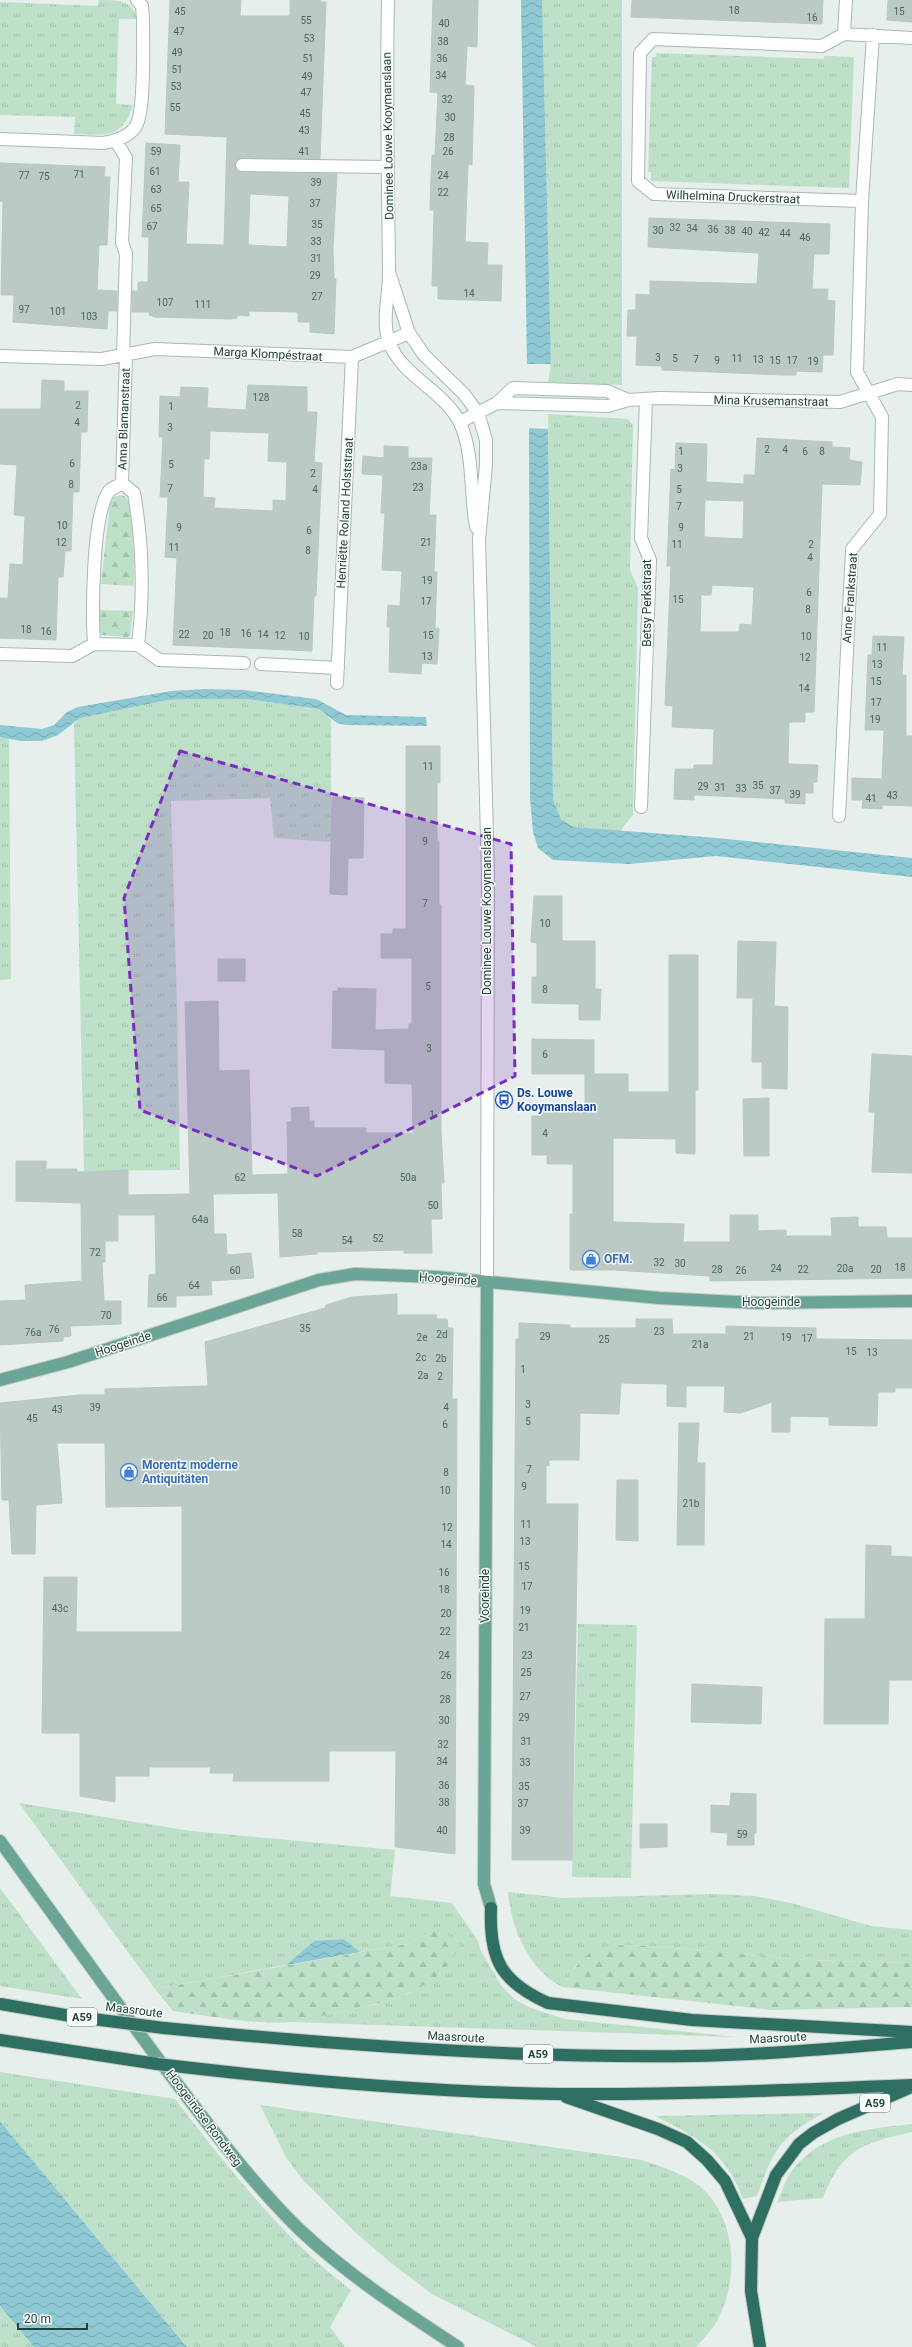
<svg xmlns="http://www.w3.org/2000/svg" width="912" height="2347" font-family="Roboto,sans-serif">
  <defs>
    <pattern id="grass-tufts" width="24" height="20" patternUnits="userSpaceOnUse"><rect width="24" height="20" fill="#bfe0c8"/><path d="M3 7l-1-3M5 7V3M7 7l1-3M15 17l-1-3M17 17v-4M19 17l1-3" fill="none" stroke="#a4c1ad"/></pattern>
    <pattern id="forest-firs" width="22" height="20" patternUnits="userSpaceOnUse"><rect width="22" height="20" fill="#bfe0c8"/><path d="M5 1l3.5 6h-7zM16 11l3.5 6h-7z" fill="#a4c1ad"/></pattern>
    <pattern id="water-waves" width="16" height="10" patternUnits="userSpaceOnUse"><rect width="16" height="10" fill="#8ec9d4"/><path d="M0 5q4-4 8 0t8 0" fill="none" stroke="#74a5ad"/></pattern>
  </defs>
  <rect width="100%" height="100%" fill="#e6efeb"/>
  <path fill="url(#grass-tufts)" d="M99,0c18,0 34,0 38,19h-18l-3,85 17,1c-10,34 -28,30 -59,29l1,-17 -75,-2v-113l98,4z
    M542,0h80v385l-74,-3 3,-18z
    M656,53l168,6v-3l30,1 -5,131 -198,-7v-9h-3l4,-115h4z
    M548,414l80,5 5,6 -3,145 8,18 -5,227 -13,16 -46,-4 -13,-8 -8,-20z
    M191,699h55l73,10 12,10v123l-57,-4 -4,-40 -99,3 6,206 3,163 -96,1 -10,-446 5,-7 89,-18z
    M0,736l9,2 2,241 -11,1z
    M578,1624l59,1 -6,253 -59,-1z
    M19,1803l172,28 204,19 -5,46 62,7 26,38 2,8 21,36 13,14 17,9 34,11 171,18 -445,-15 83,-17 37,-12 14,-59 -18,10 -47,8 -16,-13 -30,2 -28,24 -131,24z
    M0,1888l82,111 -82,-13z
    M508,1892l55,6 147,-4 45,2 36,7 80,23 41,4v33l-105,-3 -156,-14 -38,-1 -37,20 -14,22c-33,-17 -51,-59 -54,-95z
    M0,2072l175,27c52,68 107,138 176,191l-21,37 15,20h-158l-187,-226z
    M260,2105l382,55c22,8 45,14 63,31 33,33 34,96 9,135 -5,7 -12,14 -18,21h-159l-105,-53 -41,-31 -35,-30 -54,-54 -15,-20z
    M824,2113c-45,24 -50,37 -67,83l-14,3c-4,-10 -8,-20 -14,-28 -17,-28 -47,-41 -74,-55z
    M912,2124v8c-50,11 -69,17 -89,66l-46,4c5,-10 9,-24 16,-33 31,-37 73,-40 119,-45z
    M0,2306l34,41h-34z"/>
  <path fill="url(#forest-firs)" d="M121,495l5,2 4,7 4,53v29l-33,-2 9,-81 3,-6z
    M100,610l33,1 -3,25 -3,1 -25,-2 -3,-5z
    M441,1929l18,16c-17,48 -80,59 -124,68 -14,3 -30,8 -44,9 -39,3 -80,-6 -118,-11l-18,-22 252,-45 18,-10z
    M613,1945l38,1 156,14 105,3v44l-140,3 -210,-23c17,-26 21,-35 51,-42z"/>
  <path fill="url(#water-waves)" d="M521,0h21l9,364h-24z
    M529,428l19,1 5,370 8,20 13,8 143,11 195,20v19l-196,-21 -87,8 -76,-4 -15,-12 -5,-16 -3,-34z
    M205,689l40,1 71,9 30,16 80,2 1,9 -81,-1 -9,-2 -18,-14 -73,-10h-55l-23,1 -88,18 -22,17 -16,6h-21l-21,-4v-12l42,4 12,-4 13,-13 11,-5 93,-16z
    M344,1939l16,13 -74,13 28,-24z
    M0,2121l167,202 20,24h-153l-34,-41z"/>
  <path fill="#bbcac4" stroke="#b8c9c2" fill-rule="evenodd" d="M170,0h71l-1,16h50v-16h31l-1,2h6l-6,157 -78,-1 -6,3 -1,4 3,6 4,1 95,2 -4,74 1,31h2l-2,55 -24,-2v-10h-12v-10l-49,-1v5l-12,-1v3l-6,1 -76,-2 -6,-2 1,-3h-18v-21h6v-9h10l1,-45h-7l4,-94 34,2 -2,37h11l-3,62 38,1 3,-108 -62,-3zM250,194l39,2 -2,51 -39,-2z
    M433,0h45l-1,47 -10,-1 -2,39 9,1 -2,79 -4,-1 -3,78 23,1 -1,22h15l-1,36 -63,-2v-13h-6l2,-76h-4l1,-31 1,-24h3l3,-62 -8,-1z
    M632,0h191l-1,24 -191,-7z
    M888,0h24v22l-25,-2z
    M0,163l105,4 -1,10h6l-3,68h-8l-2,45 20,1v20h-9l-1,18 -94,-7 1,-27h-13l2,-93 -3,-1z
    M649,218l181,6 -1,30h-15l-2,35h16l-1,11 8,1 -2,54h-10l-1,17 -26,-1v4h-11l-123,-5v-4l-26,-1 1,-29h-10l1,-26h8v-16l14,1v-14l107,3 2,-31 -111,-6z
    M42,380l22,1v10h24l-1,41h-6l-2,60h-6l-2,59h-6l-2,26h-5l-2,63 -56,-2v-40h8l2,-34 13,1 2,-49 -11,-1 3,-50 -17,-1v-55h41z
    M248,385l59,2v25h10l-3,50 8,1 -6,133h-2l-2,55 -139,-6 4,-87 -12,-1 3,-60h-8l3,-60h-4l1,-41 20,1 1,-10 27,1 -1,20 39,2zM210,431l59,2 -1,28 19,1 -1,39 -13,-1v11l-59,-3 1,-10 -12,-1 1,-38h5z
    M757,438l75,4v5l18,1 -1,12 13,2 -2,23 -38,-1 -8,228h-9v10h-16l-1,42 30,1 -1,17h-4v11h-8v11l-20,-1v-4l-91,-4v5l-20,-1 1,-30h19v-4h19l1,-36 -42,-2 1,-21 -8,-1 6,-139h-4l4,-97 4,1 1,-27 31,1 -1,38 38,2v-9h11zM705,500l39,1 -1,38 -39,-2zM712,585l42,2 -2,38 -12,-1 -1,8h-39l1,-37h10z
    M384,446l24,1v11h24l-3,57h7l-2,57h3l-2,56h4l-2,36 -15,-1 -1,11 -32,-2 1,-45h-3l1,-22 12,1 2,-35 -20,-1 3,-57h-4l2,-38 -21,-1 1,-18 21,2z
    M873,636l31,1 -2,38h4v61h6v70l-30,-1v4l-20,-1 1,-8h-11v-22l30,1 2,-49h-19l3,-75h4z
    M406,746h34v37h-3v58h2v64h2v227l3,51h-3l1,36h-11l1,34h-28v-3l-87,2v2l-37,3 -2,-64 -65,1 1,40h12l1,21 24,-2 3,25 -43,3 1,14 -36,1v11h-28l1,-32 7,-1 -1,-59h-37v26h-13v21h-3l2,39h17v23l-51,2 1,10 -8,1v4l-63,4v-44l26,-1 -1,-15 57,-4 -1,-78 -65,-2v-40h30v8h31v3l51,-2v25l62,-1 -5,-192 33,-1 1,70 30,-1 3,105 36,-1 -1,-52h5l-1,-14 18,-1v14h5v7h52v5h47l-1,-49 -27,-1v-33l-53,-2 1,-57h5v-3l38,1 -1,41 34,-1v-5h3v-66h-31v-24h12v-5h13z
    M332,797l32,1 -1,60h-15l-1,37 -17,-1z
    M534,896h28v45h33v48h6l-1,31h-21v-16l-47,-1v-26h5v-34l-6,-1z
    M738,941l38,1 -2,64 14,1 -1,82 -25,-1v-26h-10l1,-64h-16z
    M669,955h29v135h-3v64l-19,-1v-14l-63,-1v84l71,2 -1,18h47v-27h28v16l28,-1v6h46l-1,-18 27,-1v10h28l1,11h25v40l-202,3v-5l-96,-6h-44v-56h3v-50h-26v-9h-15v-39h10v-7h43v-35h-53v-35l62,1v34h34v18h41z
    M218,959h27v22h-27z
    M872,1054l40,2v117l-40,-1 3,-60h-6z
    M769,1098v58h-25l-1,-57z
    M397,1294v21h40l-1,4h11l1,9h5l-1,71h5l-2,455 -60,-7 1,-96h-67v30h-96l1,-8h-24l1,-6h-62v9h-34v26l-35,-6v-63h-38l2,-156h33l-1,55h106v-126l-76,1 -1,-64h-48l5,60 -26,2 -1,49h-23l-3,-54h-7l-2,-97 79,-8h26v-6l103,-3 -3,-44 120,-34 1,-3 26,-8z
    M636,1319h36l1,15h53v-8l34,1 56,1v11l96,1v48h-17v4h-17l-1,34 -48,-1v-8l-39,-1v16h-18v-30l-31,11 -17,-1 1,-26h-39v21l-19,-1v-22l-46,-1 -2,31 -39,-1 -1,47h-30v6l-3,-1v39h32l-6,356h-60l4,-521h3v-16l51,2v3h66z
    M679,1423h20l-2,40h8l-1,82h-27z
    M617,1480h21v61l-22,-1z
    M866,1545l25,1v10l21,1v123h-23l-1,44h-64l1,-105h40z
    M692,1684l70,3 -1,37 -70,-2z
    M731,1793l25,1v39h-2v12h-27l1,-12 -17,-1v-27l19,1z
    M640,1824h27v23l-27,1z"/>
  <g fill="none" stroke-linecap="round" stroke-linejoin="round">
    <g stroke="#a8b8b2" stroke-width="14">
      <path id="minor" d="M388,0c-2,90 0,180 1,269 1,25 -8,49 0,73 13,35 55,48 71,81 14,30 10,72 16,104
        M844,34l2,-34
        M0,139l103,4c12,-2 28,-6 34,-19 8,-19 6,-81 6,-104l-1,-14 -5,-6
        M116,141l10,17 -4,84 4,12 -3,101
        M242,165l146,2
        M862,201l-208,-7 -16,-13 2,-128 13,-14 169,7 22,-12 68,4
        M389,272l20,61 15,22 40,39 14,19 8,27v25l-7,75 9,334 -1,408
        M0,356l102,3 53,-10 197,8 57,-24
        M497,403l111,3 20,-6 32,-2 180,4 58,-18 14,1
        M460,422l37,-19 16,-15 94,3 21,9
        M122,483c-4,3 -10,5 -13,8 -17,24 -17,122 -15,153l44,1c6,-51 5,-101 -4,-152l-12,-10 4,-129
        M138,645l21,15 85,3
        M0,654l72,2 22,-12
        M261,664l77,4
        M337,683l15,-326
        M641,807l9,-247 -9,-22 5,-138
        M839,816l13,-267 28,-35 2,-97 -25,-45 5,-171 11,-166"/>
    </g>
    <g stroke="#c2cac8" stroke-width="14">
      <path id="major" d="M487,1282l-3,602 7,24
        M0,1380l68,-18 251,-82 36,-6 82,3 222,21 98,5 155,-2
        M0,1841c55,76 109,152 165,227 43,56 84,112 135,162 48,45 103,81 158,117"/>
    </g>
    <g stroke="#c2cac8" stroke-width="14">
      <path id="highway" d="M491,1908c-2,51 10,74 57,95l144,17 220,12
        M164,2028c175,17 350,30 526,28 74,-1 148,-8 222,-14
        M0,2040l157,24
        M192,2068c121,14 243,24 365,26 118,1 237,-4 355,-9
        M566,2097l92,32 29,13 20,18 18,21 27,57
        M760,2347l-9,-56 1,-53 24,-63 23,-31 14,-11 25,-14 71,-31"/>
    </g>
    <use href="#minor" stroke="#fff" stroke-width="12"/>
    <use href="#major" stroke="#6aa596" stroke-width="12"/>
    <use href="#highway" stroke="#2f6f62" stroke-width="12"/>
    <g stroke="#c2cac8" stroke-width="14" stroke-linecap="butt">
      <path id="highway-bridge" d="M0,2004l77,13 87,11
        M157,2064l35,4"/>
    </g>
    <use href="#highway-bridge" stroke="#2f6f62" stroke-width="12"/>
  </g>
  <path fill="#7b2cbf" fill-opacity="0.2" stroke="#7b2cbf" stroke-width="3" stroke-dasharray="8 5" stroke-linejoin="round" d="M180,751l331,93 4,232 -198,100 -177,-66 -16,-212z"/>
  <defs>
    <g id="bus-ring" transform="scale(0.9)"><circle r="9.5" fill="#f7fbf9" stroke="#1a4fb4" stroke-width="1.5"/><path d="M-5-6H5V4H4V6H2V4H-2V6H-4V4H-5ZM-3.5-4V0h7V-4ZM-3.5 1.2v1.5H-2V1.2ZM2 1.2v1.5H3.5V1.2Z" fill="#1a4fb4"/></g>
    <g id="shop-ring" transform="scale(0.9)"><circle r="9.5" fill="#f7fbf9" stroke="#3f7fe0" stroke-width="1.5"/><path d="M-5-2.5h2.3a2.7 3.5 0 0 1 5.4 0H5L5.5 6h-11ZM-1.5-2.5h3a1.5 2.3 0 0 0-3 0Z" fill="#3f7fe0"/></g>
  </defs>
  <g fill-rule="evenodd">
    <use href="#bus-ring" x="504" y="1100"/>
    <use href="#shop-ring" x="591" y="1259"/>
    <use href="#shop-ring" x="129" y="1472"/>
  </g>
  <g text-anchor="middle" stroke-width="3" stroke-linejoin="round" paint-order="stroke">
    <g font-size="10" fill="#4a645c">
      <text x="734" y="14">18</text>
      <text x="180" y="15">45</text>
      <text x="899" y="15">15</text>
      <text x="812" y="21">16</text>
      <text x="306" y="24">55</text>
      <text x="444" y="27">40</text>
      <text x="179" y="35">47</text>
      <text x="309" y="42">53</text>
      <text x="443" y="45">38</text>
      <text x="177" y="56">49</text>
      <text x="308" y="62">51</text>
      <text x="442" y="62">36</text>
      <text x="177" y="73">51</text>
      <text x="441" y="79">34</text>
      <text x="307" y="80">49</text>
      <text x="176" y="90">53</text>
      <text x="306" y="96">47</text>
      <text x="447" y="103">32</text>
      <text x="175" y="111">55</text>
      <text x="305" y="117">45</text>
      <text x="450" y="121">30</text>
      <text x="304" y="134">43</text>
      <text x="449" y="141">28</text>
      <text x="156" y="155">59</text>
      <text x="304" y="155">41</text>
      <text x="448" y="155">26</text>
      <text x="155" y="175">61</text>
      <text x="79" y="178">71</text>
      <text x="24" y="179">77</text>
      <text x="443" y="179">24</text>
      <text x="44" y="180">75</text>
      <text x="316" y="186">39</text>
      <text x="156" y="193">63</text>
      <text x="443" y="196">22</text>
      <text x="315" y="207">37</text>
      <text x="156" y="212">65</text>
      <text x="317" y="228">35</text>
      <text x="152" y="230">67</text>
      <text x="675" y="231">32</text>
      <text x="692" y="232">34</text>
      <text x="713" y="233">36</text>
      <text x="658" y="234">30</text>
      <text x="730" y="234">38</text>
      <text x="747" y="235">40</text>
      <text x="764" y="236">42</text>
      <text x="785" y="237">44</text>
      <text x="805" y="241">46</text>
      <text x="316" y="245">33</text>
      <text x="316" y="262">31</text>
      <text x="315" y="279">29</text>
      <text x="469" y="297">14</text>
      <text x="317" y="300">27</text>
      <text x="165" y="306">107</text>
      <text x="203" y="308">111</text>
      <text x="24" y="313">97</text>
      <text x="58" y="315">101</text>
      <text x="89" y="320">103</text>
      <text x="658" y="361">3</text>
      <text x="675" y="362">5</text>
      <text x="737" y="362">11</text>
      <text x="696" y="363">7</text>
      <text x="758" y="363">13</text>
      <text x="717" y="364">9</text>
      <text x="775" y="364">15</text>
      <text x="792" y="364">17</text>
      <text x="813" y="365">19</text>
      <text x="261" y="401">128</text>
      <text x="78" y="409">2</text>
      <text x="171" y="410">1</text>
      <text x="77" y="426">4</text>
      <text x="170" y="431">3</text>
      <text x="767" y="453">2</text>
      <text x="785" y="453">4</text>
      <text x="681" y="455">1</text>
      <text x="805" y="455">6</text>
      <text x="822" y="455">8</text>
      <text x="72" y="467">6</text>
      <text x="171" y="468">5</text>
      <text x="419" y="470">23a</text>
      <text x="680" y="472">3</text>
      <text x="313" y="477">2</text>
      <text x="71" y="488">8</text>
      <text x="418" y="491">23</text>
      <text x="170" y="492">7</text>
      <text x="315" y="493">4</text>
      <text x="679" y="493">5</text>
      <text x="679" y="510">7</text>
      <text x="62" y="529">10</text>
      <text x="179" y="531">9</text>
      <text x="681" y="531">9</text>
      <text x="309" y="534">6</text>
      <text x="61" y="546">12</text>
      <text x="426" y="546">21</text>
      <text x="677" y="548">11</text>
      <text x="811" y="548">2</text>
      <text x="174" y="551">11</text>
      <text x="308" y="554">8</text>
      <text x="810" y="561">4</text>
      <text x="427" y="584">19</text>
      <text x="809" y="596">6</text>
      <text x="678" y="603">15</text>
      <text x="426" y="605">17</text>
      <text x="808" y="613">8</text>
      <text x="26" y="633">18</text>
      <text x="46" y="635">16</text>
      <text x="225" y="636">18</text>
      <text x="246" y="637">16</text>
      <text x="184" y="638">22</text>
      <text x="263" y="638">14</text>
      <text x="208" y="639">20</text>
      <text x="280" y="639">12</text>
      <text x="428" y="639">15</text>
      <text x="304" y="640">10</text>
      <text x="806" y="640">10</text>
      <text x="882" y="651">11</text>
      <text x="427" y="660">13</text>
      <text x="805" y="661">12</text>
      <text x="877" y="668">13</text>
      <text x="876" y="685">15</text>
      <text x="804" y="692">14</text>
      <text x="876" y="706">17</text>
      <text x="875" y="723">19</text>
      <text x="428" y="770">11</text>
      <text x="758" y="789">35</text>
      <text x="703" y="790">29</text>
      <text x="720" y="791">31</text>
      <text x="741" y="792">33</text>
      <text x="775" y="794">37</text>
      <text x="795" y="798">39</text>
      <text x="892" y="799">43</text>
      <text x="871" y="802">41</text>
      <text x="425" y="845">9</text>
      <text x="425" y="907">7</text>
      <text x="545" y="927">10</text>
      <text x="428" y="990">5</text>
      <text x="545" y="993">8</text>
      <text x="429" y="1052">3</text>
      <text x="545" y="1058">6</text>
      <text x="432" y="1118">1</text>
      <text x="545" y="1137">4</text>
      <text x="240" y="1181">62</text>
      <text x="408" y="1181">50a</text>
      <text x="433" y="1209">50</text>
      <text x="200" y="1223">64a</text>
      <text x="297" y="1237">58</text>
      <text x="378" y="1242">52</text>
      <text x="347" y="1244">54</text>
      <text x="95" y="1256">72</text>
      <text x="659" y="1266">32</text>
      <text x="680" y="1267">30</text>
      <text x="900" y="1271">18</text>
      <text x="776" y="1272">24</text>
      <text x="845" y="1272">20a</text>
      <text x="717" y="1273">28</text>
      <text x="803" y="1273">22</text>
      <text x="876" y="1273">20</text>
      <text x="235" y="1274">60</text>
      <text x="741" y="1274">26</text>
      <text x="194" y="1289">64</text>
      <text x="162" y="1301">66</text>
      <text x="106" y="1319">70</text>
      <text x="305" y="1332">35</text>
      <text x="54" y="1333">76</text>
      <text x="659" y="1335">23</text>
      <text x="33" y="1336">76a</text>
      <text x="442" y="1338">2d</text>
      <text x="545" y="1340">29</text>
      <text x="749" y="1340">21</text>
      <text x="422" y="1341">2e</text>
      <text x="786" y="1341">19</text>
      <text x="807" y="1342">17</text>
      <text x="604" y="1343">25</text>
      <text x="700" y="1348">21a</text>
      <text x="851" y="1355">15</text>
      <text x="872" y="1356">13</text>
      <text x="421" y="1361">2c</text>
      <text x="441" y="1362">2b</text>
      <text x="523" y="1373">1</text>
      <text x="423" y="1379">2a</text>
      <text x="440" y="1380">2</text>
      <text x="528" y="1408">3</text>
      <text x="95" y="1411">39</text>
      <text x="446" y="1411">4</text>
      <text x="57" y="1413">43</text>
      <text x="32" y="1422">45</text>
      <text x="528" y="1425">5</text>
      <text x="445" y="1428">6</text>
      <text x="529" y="1473">7</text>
      <text x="446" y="1476">8</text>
      <text x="524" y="1490">9</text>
      <text x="445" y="1494">10</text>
      <text x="691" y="1507">21b</text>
      <text x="526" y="1528">11</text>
      <text x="447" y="1531">12</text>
      <text x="525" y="1545">13</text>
      <text x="446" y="1548">14</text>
      <text x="524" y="1570">15</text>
      <text x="444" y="1576">16</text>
      <text x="527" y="1590">17</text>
      <text x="444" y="1593">18</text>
      <text x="60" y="1612">43c</text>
      <text x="525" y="1614">19</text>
      <text x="446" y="1617">20</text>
      <text x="524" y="1631">21</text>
      <text x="445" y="1635">22</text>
      <text x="444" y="1659">24</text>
      <text x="527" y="1659">23</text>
      <text x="526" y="1676">25</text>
      <text x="446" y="1679">26</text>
      <text x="525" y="1700">27</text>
      <text x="445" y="1703">28</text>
      <text x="524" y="1721">29</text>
      <text x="444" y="1724">30</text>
      <text x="526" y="1745">31</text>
      <text x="443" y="1748">32</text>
      <text x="442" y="1765">34</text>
      <text x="525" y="1766">33</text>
      <text x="444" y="1789">36</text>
      <text x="524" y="1790">35</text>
      <text x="444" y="1806">38</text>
      <text x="523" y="1807">37</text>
      <text x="442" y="1834">40</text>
      <text x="525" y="1834">39</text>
      <text x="742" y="1838">59</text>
    </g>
    <g fill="#f7fbf9" stroke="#637a73" stroke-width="1">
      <rect x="67" y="2008" width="30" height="18" rx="3"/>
      <rect x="523" y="2045" width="30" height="18" rx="3"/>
      <rect x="860" y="2094" width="30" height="18" rx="3"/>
    </g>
    <g font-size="11" font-weight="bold" fill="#24423a">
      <text x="82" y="2021">A59</text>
      <text x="538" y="2058">A59</text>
      <text x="875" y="2107">A59</text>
    </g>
    <g font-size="12" fill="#24423a" stroke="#f7fbf9">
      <text transform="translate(388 136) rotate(-91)" y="4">Dominee Louwe Kooymanslaan</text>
      <text transform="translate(733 197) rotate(2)" y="4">Wilhelmina Druckerstraat</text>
      <text transform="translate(268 354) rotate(3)" y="4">Marga Klompéstraat</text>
      <text transform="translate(771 401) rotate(1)" y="4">Mina Krusemanstraat</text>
      <text transform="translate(124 419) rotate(-88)" y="4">Anna Blamanstraat</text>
      <text transform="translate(345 513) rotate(-87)" y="4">Henriëtte Roland Holststraat</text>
      <text transform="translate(850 598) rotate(-86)" y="4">Anne Frankstraat</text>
      <text transform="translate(647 603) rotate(-90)" y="4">Betsy Perkstraat</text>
      <text transform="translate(487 911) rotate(-90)" y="4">Dominee Louwe Kooymanslaan</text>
      <text transform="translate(448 1279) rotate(4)" y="4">Hoogeinde</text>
      <text x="771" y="1306">Hoogeinde</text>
      <text transform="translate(123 1344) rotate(-18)" y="4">Hoogeinde</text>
      <text transform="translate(485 1596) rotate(-90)" y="4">Vooreinde</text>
      <text transform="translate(134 2010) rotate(7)" y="4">Maasroute</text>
      <text transform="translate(456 2037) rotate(3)" y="4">Maasroute</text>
      <text transform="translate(778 2038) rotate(-3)" y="4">Maasroute</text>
      <text transform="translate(204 2118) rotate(53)" y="4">Hoogeindse Rondweg</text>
    </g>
    <g font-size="12" font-weight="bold" fill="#164399" stroke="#f7fbf9" text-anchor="start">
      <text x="517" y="1097">Ds. Louwe<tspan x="517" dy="14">Kooymanslaan</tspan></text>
    </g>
    <g font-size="12" font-weight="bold" fill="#366cbe" stroke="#f7fbf9" text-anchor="start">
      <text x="604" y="1263">OFM.</text>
      <text x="142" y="1469">Morentz moderne<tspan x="142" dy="14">Antiquitäten</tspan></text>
    </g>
  </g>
  <path d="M18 2323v6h69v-6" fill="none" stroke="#24423a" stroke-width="2"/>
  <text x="24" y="2323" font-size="12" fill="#24423a" stroke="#f7fbf9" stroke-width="3" paint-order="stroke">20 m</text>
</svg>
